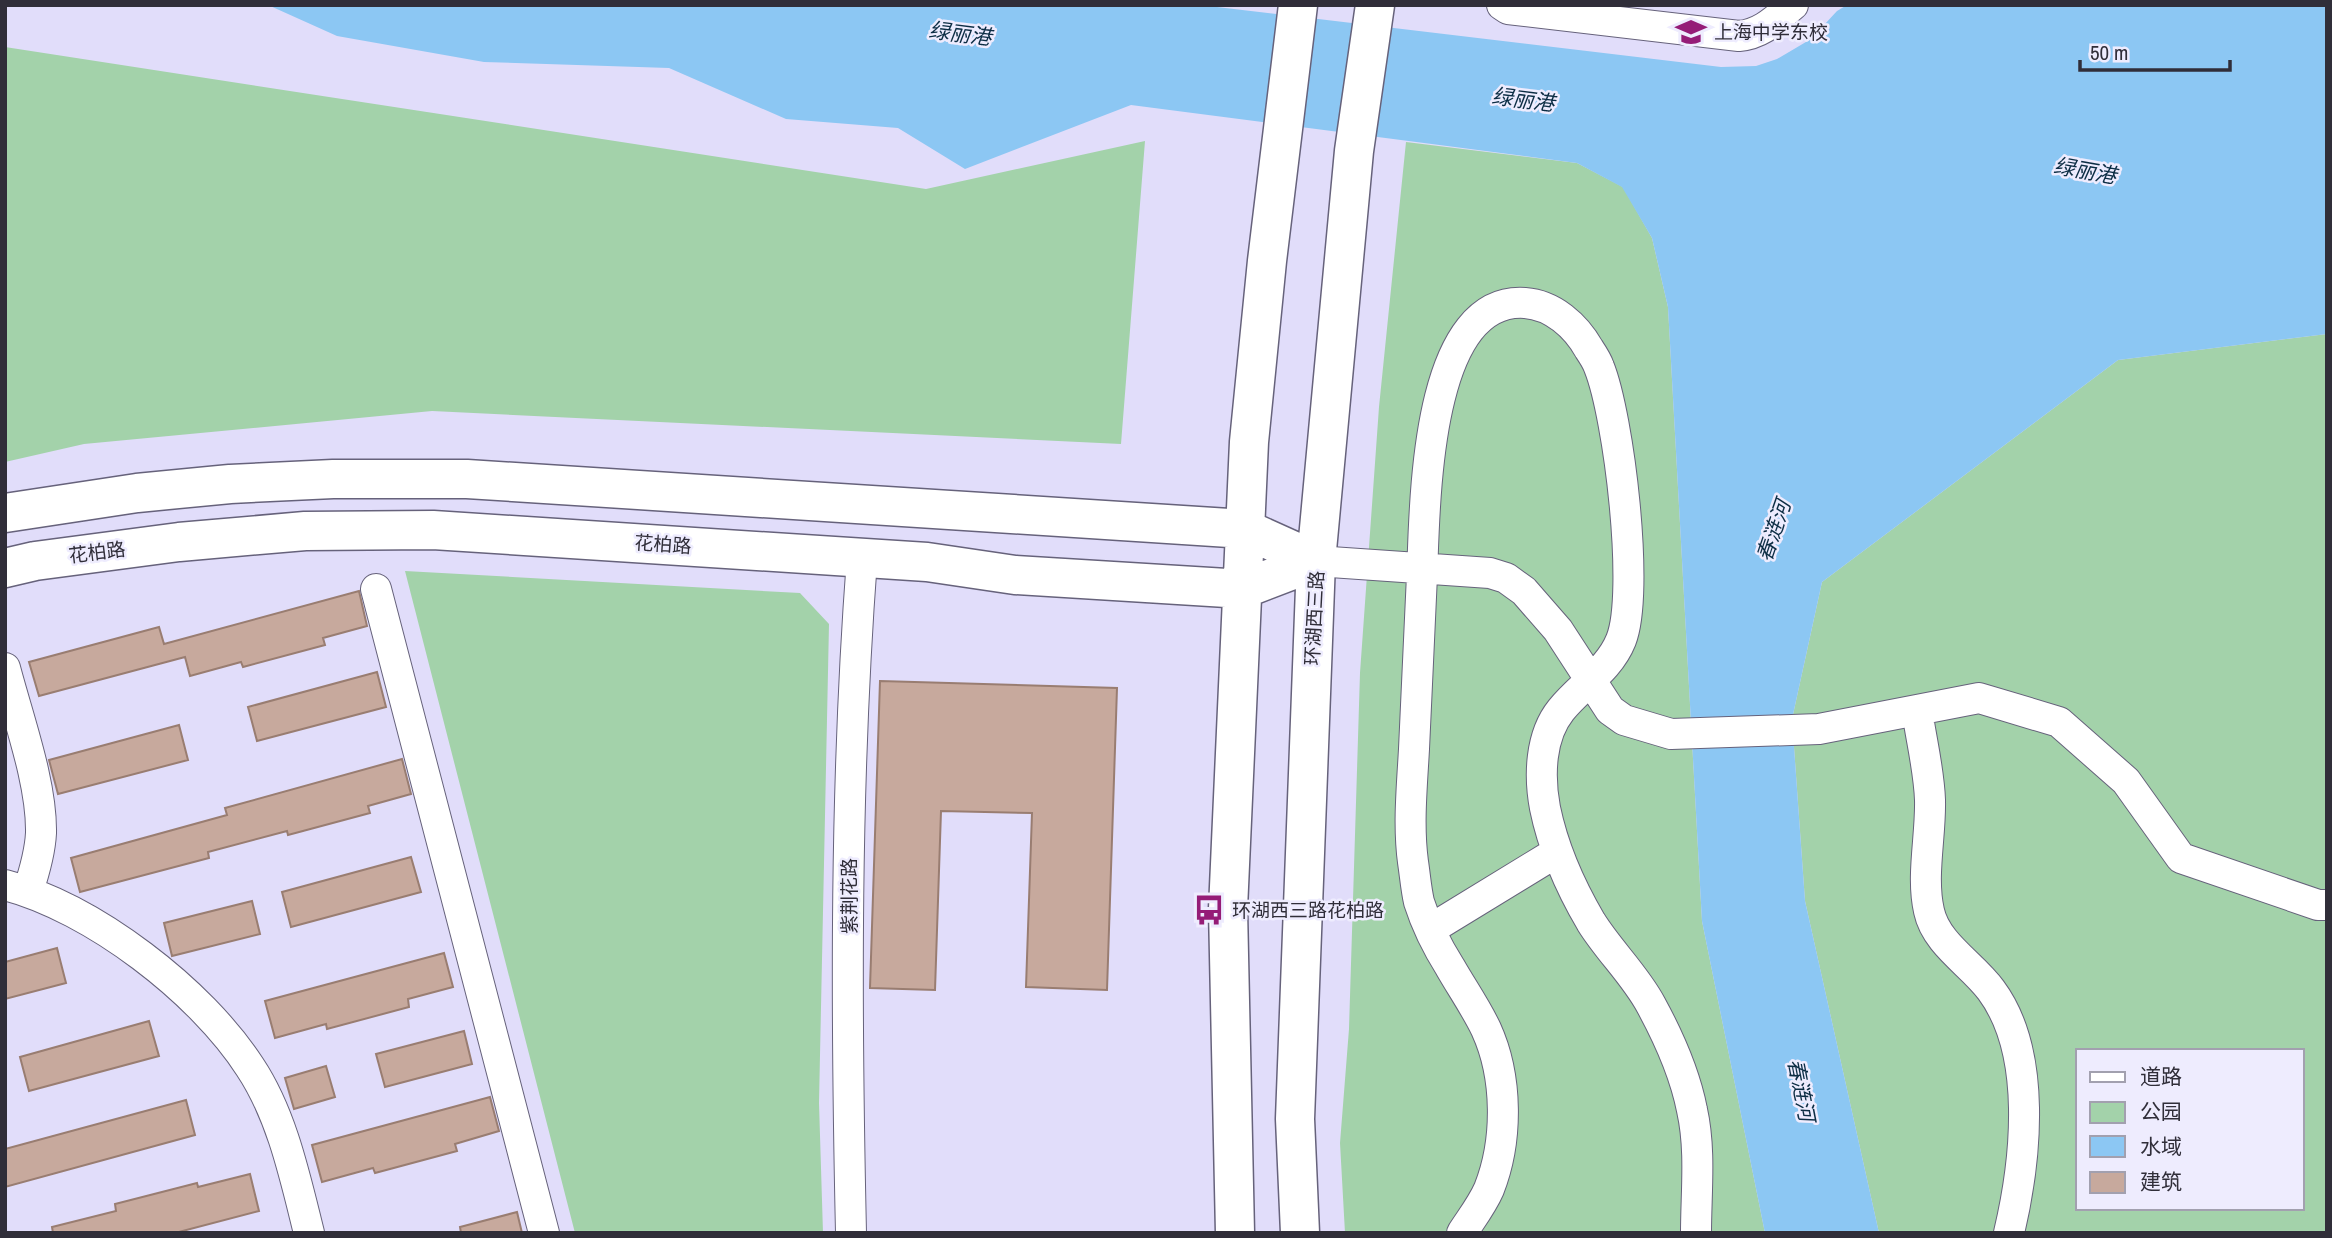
<svg xmlns="http://www.w3.org/2000/svg" width="2332" height="1238" font-family="'Archivo Narrow','Noto Sans SC',sans-serif">
  <rect width="100%" height="100%" fill="#e1ddfa"/>
  <path fill="#a3d2aa" fill-rule="evenodd" d="M5,47l921,142 219,-48 -24,303 -689,-33 -348,33 -79,18z
    M1406,142l171,21 46,24 29,51 16,69 34,614 63,312h-420l-5,-90 9,-114 11,-356 19,-266z
    M2327,334v899h-448l-74,-332 -13,-182 30,-137 296,-222zM2078,1051h224v157h-224z
    M405,571l395,22 29,31 -10,479 4,130h-248z"/>
  <path fill="#8cc7f3" d="M268,5h932l521,62 35,-1 21,-7 34,-20 26,-28 10,-6h480v329l-209,26 -296,222 -30,137 13,182 74,332h-114l-63,-312 -34,-614 -16,-69 -30,-51 -45,-24 -446,-58 -166,64 -67,-41 -112,-9 -117,-51 -185,-6 -147,-26z"/>
  <path fill="#c7a99d" stroke="#997d71" stroke-width="2" d="M359,591l8,35 -44,12 2,7 -82,22 -2,-5 -51,14 -5,-19 -146,39 -10,-34 130,-35 5,17z
    M377,672l9,35 -129,34 -9,-34z
    M880,681l237,7 -10,302 -81,-3 6,-174 -91,-2 -6,179 -65,-2z
    M179,725l9,35 -130,34 -9,-34z
    M402,759l9,35 -43,12 2,7 -82,22 -1,-4 -79,21 1,6 -129,34 -9,-34 156,-43 -2,-7z
    M411,857l10,35 -130,35 -9,-35z
    M252,901l8,33 -88,22 -8,-33z
    M57,948l9,35 -61,16v-37z
    M444,953l9,34 -45,12 1,8 -82,22 -1,-5 -51,14 -10,-37z
    M149,1021l10,35 -130,35 -9,-34z
    M464,1031l8,33 -87,23 -9,-33z
    M326,1066l9,31 -41,12 -9,-31z
    M490,1097l9,34 -44,13 2,7 -82,22 -2,-5 -51,14 -10,-37z
    M186,1100l9,35 -190,52v-38z
    M250,1174l9,37 -84,22h-122l-1,-6 64,-16 -1,-7 82,-21 1,4z
    M517,1212l5,21h-61l-1,-6z"/>
  <g fill="none" stroke-linecap="round" stroke-linejoin="round">
    <g stroke="#66627b" stroke-width="32">
      <path id="minor" d="M1502,5l6,4 231,27c23,-2 37,-17 54,-31
        M1316,561l174,12 16,5 18,13 34,39 52,80 14,10 47,14 148,-5 160,-31 80,24 67,59 55,77 137,47h9
        M376,589l168,644
        M5,668c13,50 37,115 36,165 -1,20 -7,40 -13,58
        M1917,710c4,29 12,60 13,90 1,36 -9,76 -1,111 7,33 43,53 62,79 47,63 35,171 18,243
        M5,885c88,23 196,106 245,182 32,48 45,110 59,166
        M1431,929l126,-77
        M851,1233c-5,-225 -6,-450 11,-674
        M1462,1233c9,-14 20,-28 27,-44 19,-48 19,-112 -3,-160 -10,-21 -24,-41 -36,-62 -12,-19 -24,-43 -31,-65 -3,-13 -4,-27 -6,-40 -5,-37 -1,-76 1,-113 3,-58 5,-116 8,-174 3,-67 2,-279 103,-272 28,2 51,23 64,46 4,6 8,12 10,18 20,50 41,225 22,273 -12,30 -41,46 -60,70 -21,26 -22,66 -16,98 8,39 26,80 46,114 18,29 44,53 60,83 18,33 34,69 41,105 9,40 4,83 4,123"/>
    </g>
    <g stroke="#66627b" stroke-width="41">
      <path id="major" d="M5,513l132,-20 93,-9 103,-5h134l778,50 71,32
        M5,568l30,-7 144,-19 126,-11 128,-1 494,32 88,13 228,14 73,-28
        M1235,1233l-7,-324 21,-467 18,-181 31,-256
        M1300,1233l-5,-114 21,-558 38,-410 21,-146"/>
    </g>
    <use href="#minor" stroke="#fff" stroke-width="30"/>
    <use href="#major" stroke="#fff" stroke-width="38"/>
  </g>
  <defs>
    <g id="school-bare" transform="scale(2.415)"><path d="M0-5L7-2L0 1L-7-2ZM-4 1L0 2.5L4 1V4Q0 6-4 4Z" fill="#951c77" stroke="#eeecfe" stroke-width="2.5" paint-order="stroke"/></g>
    <g id="bus-bare" transform="scale(2.415)"><path d="M-5-6H5V4H4V6H2V4H-2V6H-4V4H-5ZM-3.5-4V0h7V-4ZM-3.5 1.2v1.5H-2V1.2ZM2 1.2v1.5H3.5V1.2Z" fill="#951c77" stroke="#eeecfe" stroke-width="2.5" paint-order="stroke"/></g>
  </defs>
  <g fill-rule="evenodd">
    <use href="#school-bare" x="1691" y="32"/>
    <use href="#bus-bare" x="1209" y="910"/>
  </g>
  <g text-anchor="middle" stroke-width="5" stroke-linejoin="round" paint-order="stroke">
    <g font-size="19" fill="#302e39" stroke="#eeecfe" text-anchor="start">
      <text x="1714" y="39">上海中学东校</text>
      <text x="1232" y="917">环湖西三路花柏路</text>
    </g>
    <g font-size="19" fill="#302e39" stroke="#eeecfe">
      <text transform="translate(663 544) rotate(4)" y="7">花柏路</text>
      <text transform="translate(97 552) rotate(-7)" y="7">花柏路</text>
      <text transform="translate(1314 618) rotate(-87)" y="7">环湖西三路</text>
      <text transform="translate(849 896) rotate(-90)" y="7">紫荆花路</text>
    </g>
    <g font-size="21" font-style="italic" fill="#0c2d44" stroke="#eeecfe">
      <text transform="translate(960 34) rotate(7)" y="7">绿丽港</text>
      <text transform="translate(1523 100) rotate(7)" y="7">绿丽港</text>
      <text transform="translate(2085 171) rotate(10)" y="7">绿丽港</text>
      <text transform="translate(1774 531) rotate(-71)" y="7">春涟河</text>
      <text transform="translate(1801 1090) rotate(79)" y="7">春涟河</text>
    </g>
  </g>
  <rect width="2332" height="1238" fill="none" stroke="#302e39" stroke-width="14"/>
  <rect x="2076" y="1049" width="228" height="161" fill="#eeecfe" stroke="#a2a0af" stroke-width="2"/>
  <rect x="2090" y="1072" width="35" height="10" fill="#ffffff" stroke="#a2a0af" stroke-width="2"/>
  <text x="2140" y="1084" font-size="21" fill="#302e39">道路</text>
  <rect x="2090" y="1102" width="35" height="21" fill="#a3d2aa" stroke="#a2a0af" stroke-width="2"/>
  <text x="2140" y="1119" font-size="21" fill="#302e39">公园</text>
  <rect x="2090" y="1136" width="35" height="21" fill="#8cc7f3" stroke="#a2a0af" stroke-width="2"/>
  <text x="2140" y="1154" font-size="21" fill="#302e39">水域</text>
  <rect x="2090" y="1172" width="35" height="21" fill="#c7a99d" stroke="#a2a0af" stroke-width="2"/>
  <text x="2140" y="1189" font-size="21" fill="#302e39">建筑</text>
  <path d="M2080 60v10h150v-10" fill="none" stroke="#302e39" stroke-width="3.5"/>
  <text x="2090" y="60" font-size="21" fill="#302e39" stroke="#eeecfe" stroke-width="5" paint-order="stroke">50 m</text>
</svg>
